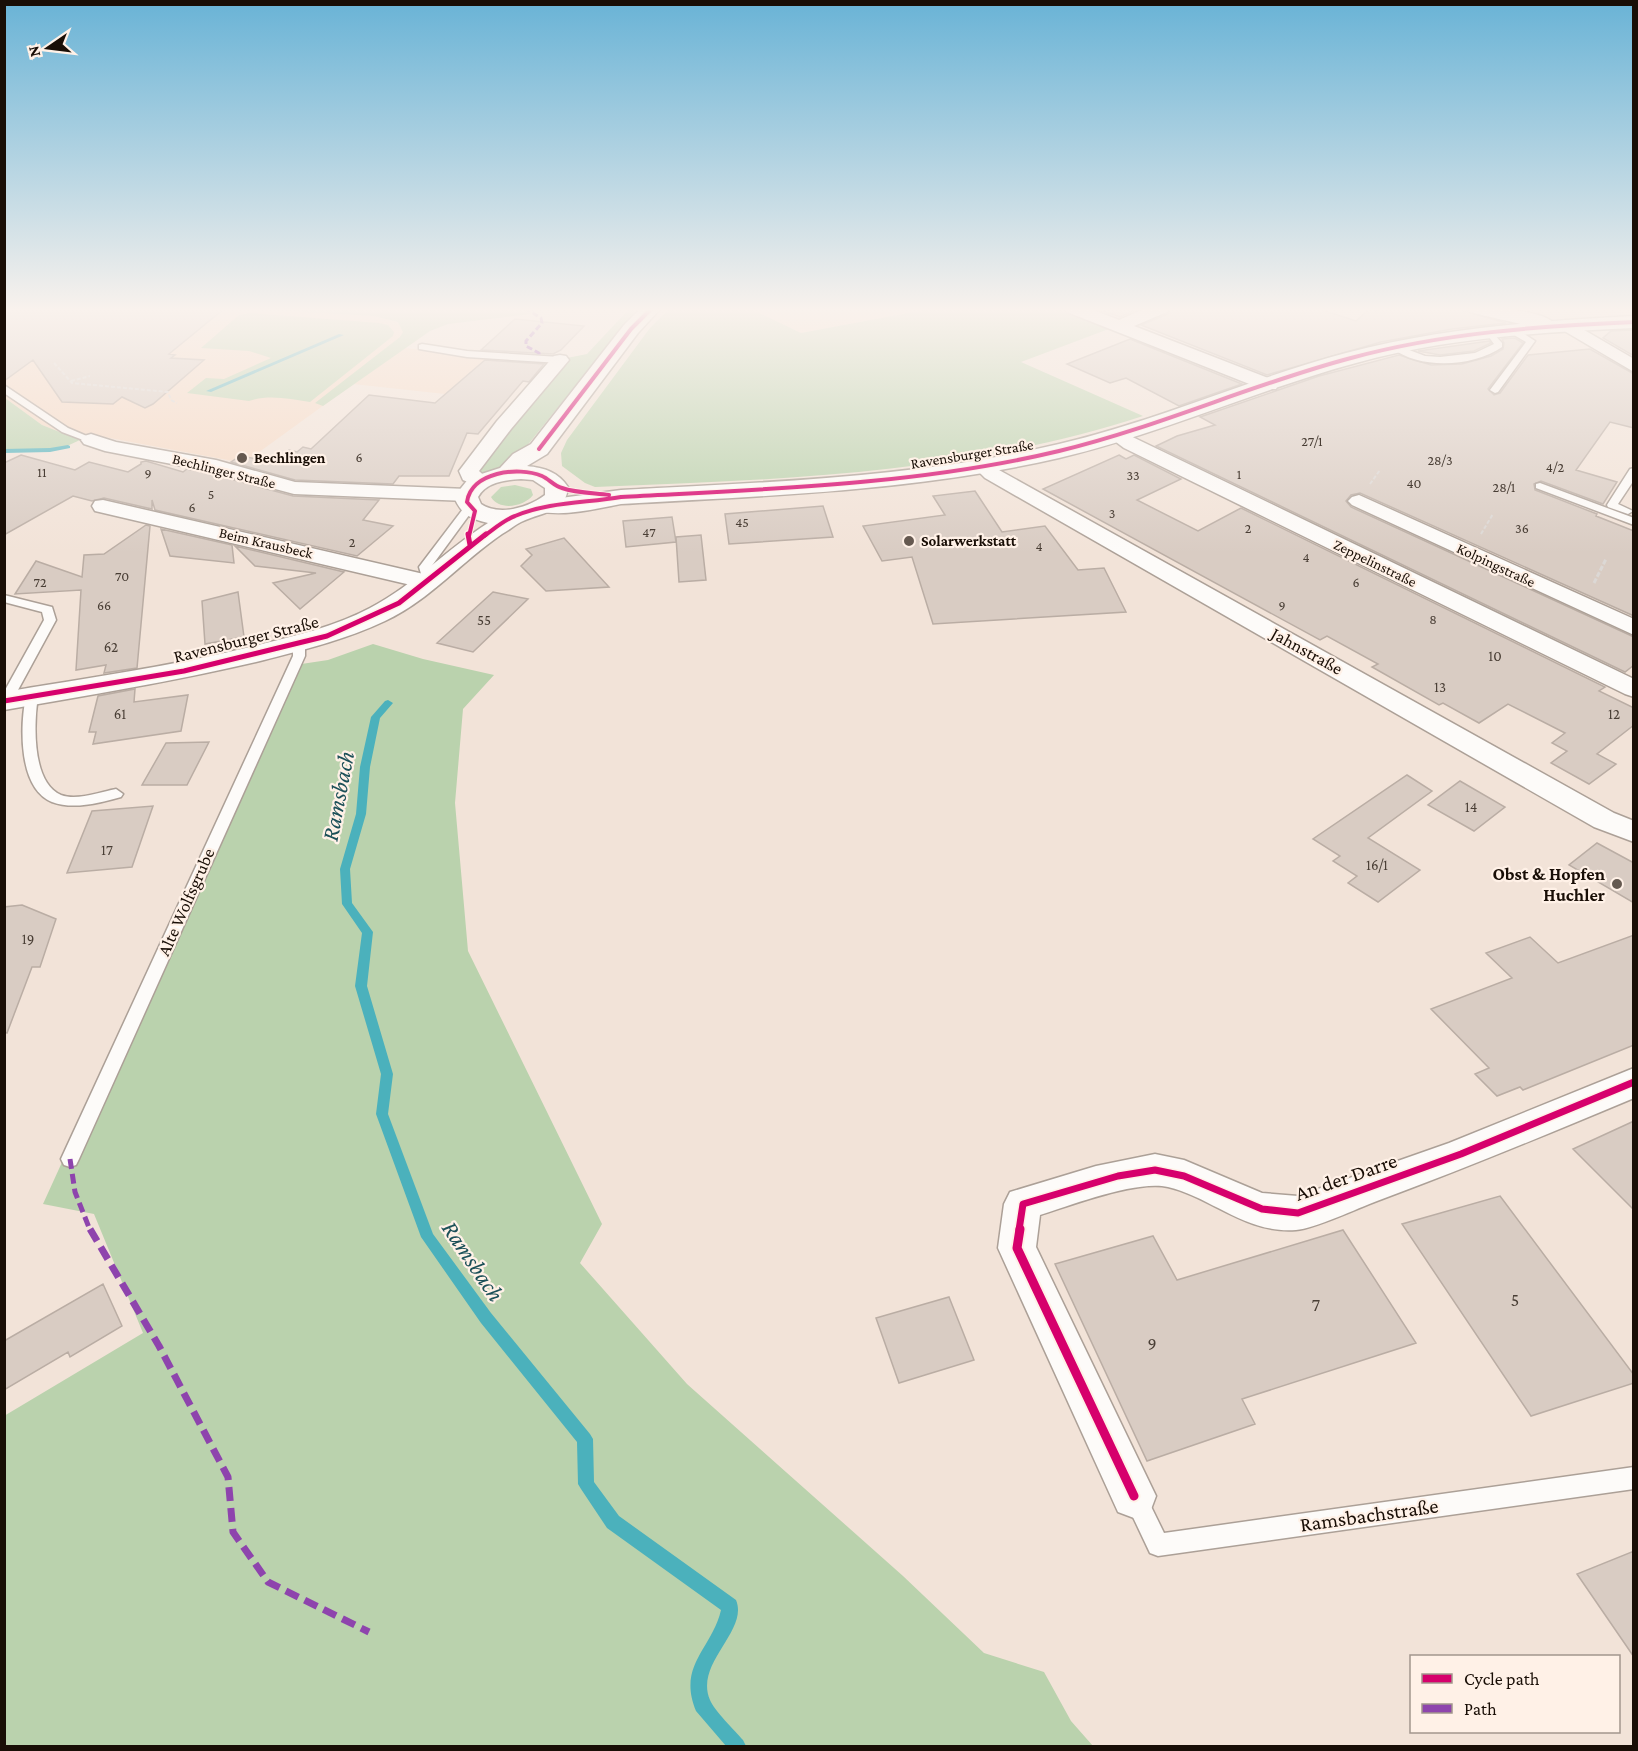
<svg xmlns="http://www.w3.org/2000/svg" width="1638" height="1751" font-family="'Crimson Pro',serif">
  <rect width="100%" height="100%" fill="#f2e3d8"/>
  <path fill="#f6d9c4" d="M5,308h250l119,8 56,15 -25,17 83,9 -43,37 -92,-10 -109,79 -150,-28 -14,5 -38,-15 -37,-27z
    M749,308h186l-134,25z"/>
  <path fill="#bad2ad" d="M525,308l6,6 -83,10 -18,7 -107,75 -8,-3 85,-66 3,-5 -5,-10 -24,-6 -120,-7z
    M630,308h8l-112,139 -23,24 -27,5 3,-16 83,-101 25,-5z
    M670,308h79l52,25 134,-25h130l49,19 -93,35 122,54c-176,58 -364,64 -548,71l-10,-4 -23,-17 -1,-13 6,-13 83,-112z
    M250,313l129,10 9,2 6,7 -1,4 -83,66c-20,-3 -41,-8 -61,-1l-62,-8 19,-15 18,1 47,-21 -22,-7 -48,-3 38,-33z
    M5,398l37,27 38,15 -13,6 2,1 -19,4 -45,1z
    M515,485l16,4 2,6c-9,12 -34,16 -42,2l10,-10z
    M373,644l50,15 71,16 -31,34 -8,94 13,148 134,273 -22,39 107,121 216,192 81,77 60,19 27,49 22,25h-1088l-1,-330 139,-83 -49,-119 -51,-10 245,-538 40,-6z"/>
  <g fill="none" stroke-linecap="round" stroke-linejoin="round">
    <path fill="#4bb1bc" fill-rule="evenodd" d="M339,334l5,1 -133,57 -5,-1z
      M68,445l2,1v2l-20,4 -46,1v-4l46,-1z
      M388,700l5,3 -13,15 -10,49 -4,47 -16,55 2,34 21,29 -6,54 26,88 -5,40 45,120 58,79 99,121 3,5 1,43 25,34 117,84c13,31 -42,63 -26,100 4,10 25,31 33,40l3,6h-20l-30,-35c-19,-46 16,-62 25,-101l-114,-82 -26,-39 -3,-5 -1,-42 -96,-119 -60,-86 -45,-123 5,-40 -26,-88 7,-53 -20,-29 -2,-35 16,-55 4,-47 11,-50 14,-16z"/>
  </g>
  <path fill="#d9ccc3" stroke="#baada4" stroke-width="1.5" d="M4,308h221l-56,46 6,1 -4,3 33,2 -51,44 -8,4 -23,-11 -9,7 -51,-2 -29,-42 -29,21z
    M1103,308h37l-20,9 -17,-6z
    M1171,308h145l40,13 13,-12 9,2 2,-3h74l52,15 -54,6 -71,13 -114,33 -126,-50 27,-11z
    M515,319l69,7 -23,24 -8,4 -72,-4z
    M1634,330v26l-31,-18 8,-7z
    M1515,338l8,5 -35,46 6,6 6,-2 28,-38 62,-6 44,25v54l-24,-6 -34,48 41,12 -14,22 -62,-23 -7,3 1,6 62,24 -1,2 38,15v85l-274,-123 -9,2 -5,6 5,6 283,130v28l-9,7 -469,-226 21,-10 38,-11 -15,-8 119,-41 80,-21 32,10 31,-1 29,-8 12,-7 1,-6 -2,-4z
    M1130,339l112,45 -63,22 -53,-28 -16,5 -43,-19z
    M1489,341l2,2 -17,8 -34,4 -22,-4z
    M485,360l59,4 -15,18 -6,-1 -45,53 -11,-1 -18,43h-50l-6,8 -98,-4 -64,-18 9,-6 34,6 15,-12 8,2 6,-5 8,2 58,-54 66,8z
    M21,455l54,15 14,-8 39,10 13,-8v-2l5,-1 37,11 4,-3 25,5 81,22 86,4 -16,20 30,6 -36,30 -202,-46 -3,-10v9l-48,-11 -12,3 -19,-5 -69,39v-72z
    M1119,455l7,4 8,-4 47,24 -44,21 61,31 43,-23 364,179 -6,4 35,17v17l-37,29 19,10 -27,20 -38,-21 16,-12 -15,-8 13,-10 -57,-29 -29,19 -36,-20 -4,2 -67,-38 6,-3 -51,-28 -7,4 -277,-151z
    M975,491l27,41 43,-6 33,44 26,-2 22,44 -193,12 -21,-67 -30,4 -19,-35 82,-11 -12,-19z
    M823,506l10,31 -104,7 -4,-30z
    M672,517l4,25 -50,5 -3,-26z
    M146,525l4,1 -13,142 -33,5 2,-8 -30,5 5,-80 -66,4 21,-33 46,16 2,-22 20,-1z
    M161,529l71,16 2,18 -64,-7z
    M701,535l5,45 -27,2 -3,-45z
    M564,538l45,49 -63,4 -25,-25 11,-11 -6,-6z
    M235,546l109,26 -44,37 -27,-26 43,-10 -61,-7z
    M238,592l6,45 -39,7 -3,-43z
    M493,592l35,7 -55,53 -36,-9z
    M135,689l-1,13 54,-7 -7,36 -88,13 3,-12h-7l9,-36z
    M209,742l-22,43h-45l24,-42z
    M1407,775l25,16 -64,47 52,32 -42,32 -30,-19 9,-7 -24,-15 7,-5 -27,-17z
    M1460,781l45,26 -31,24 -46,-26z
    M153,806l-21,61 -65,6 25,-62z
    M1597,843l37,20v40l-65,-38z
    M22,905l34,14 -16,48h-8l-25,66 -3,-1v-125z
    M1634,935v110l-111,45 -3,-3 -23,9 -22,-22 14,-6 -58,-59 81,-31 -26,-25 44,-16 28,26z
    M1634,1121v89l-61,-61z
    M1500,1196l134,179v8l-103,33 -129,-192z
    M1343,1230l73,113 -174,56 13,25 -108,37 -92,-197 98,-28 24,44z
    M103,1284l19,42 -52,31 -2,-5 -64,38v-49z
    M949,1297l25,63 -75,23 -23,-65z
    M1634,1551v106l-57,-83z"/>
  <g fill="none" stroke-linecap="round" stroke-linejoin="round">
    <g stroke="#aca097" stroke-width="3">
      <path id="service" d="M1509,328h6l20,13 -37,51 -3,1 -5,-3 36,-48 -17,-10z
        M1490,330l12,13v4c-29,20 -82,23 -110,1l4,-3 29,11 15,1 35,-4 19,-9 -8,-11z
        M422,344l45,7 93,6 4,3 -4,3 -93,-6 -48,-8v-4z
        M4,385l64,43 28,12 -5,3 -29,-11 -58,-39z
        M1634,468v12l-16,24 15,7 -5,3 -20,-7 -1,-2 23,-36z
        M1540,483l94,35v7l-98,-37v-4z
        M470,504l5,3 -44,60 3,15 -6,3 -4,-1 -5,-17 47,-62z
        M4,595l48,12 4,13 -44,81 -6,4 -2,-13 40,-72 -2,-8 -38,-10z
        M299,640l6,4v12l-226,503 -3,6 -6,2 -6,-2 -3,-6 232,-503v-12z
        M32,692l6,4c-4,26 -7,86 23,99 16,6 39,-3 55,-6l7,5 -2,3c-21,6 -48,13 -69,5 -34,-14 -32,-76 -26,-106z
        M1634,1467v22l-476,67 -8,-3 -27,-57 3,-8 8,-3 8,3 22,45z"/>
    </g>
    <g stroke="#aca097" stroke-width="3">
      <path id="minor" d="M1065,308h23l31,12 27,-12h23l-2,4 -33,14 142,55 2,4 -2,4h-14l-195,-77z
        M1468,308c21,0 75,0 89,18l-3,4c-6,1 -72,-15 -84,-18z
        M1567,320l67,39v13l-73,-43 -3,-4 3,-4z
        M560,355l6,1 3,4 -58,69 -32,42 11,10 -3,4 -7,2 -17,-7 -4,-9 38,-50 57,-65z
        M1118,430l516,249v18l-9,-3 -501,-246 -16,-12 3,-4z
        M91,434l25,8 100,18 79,22 172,7 7,2 4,4 -4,4 -7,2 -173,-7 -81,-22 -108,-21 -21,-7 -3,-4 3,-4z
        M983,460l7,2 9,8 615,343 20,8v21l-40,-15 -609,-349 -12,-12 3,-4z
        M1359,495l275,124v16l-282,-130 -4,-4 4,-4z
        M103,500l325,75 8,2 4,5 -4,5 -8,2 -333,-78 -3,-5 3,-5z
        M1634,1068v30c-86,36 -170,71 -257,103 -19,7 -63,28 -81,29 -50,4 -85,-33 -128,-43 -32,-7 -96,18 -128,28l-4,32 120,249 -6,16 -16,6 -16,-6 -120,-264 6,-44 6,-12 86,-26 59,-12 29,6 78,33 36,3 151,-53z"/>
    </g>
    <g stroke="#aca097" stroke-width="3">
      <path id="tertiary" d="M1634,316v12c-93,4 -188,10 -278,35 -100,27 -195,71 -297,95 -143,33 -292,38 -438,46 -26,5 -58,13 -83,7l-4,-5 4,-5 83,-11c146,-8 295,-12 438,-46 98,-23 190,-65 287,-91 94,-25 191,-32 288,-37z"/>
    </g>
    <g stroke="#aca097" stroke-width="3">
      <path id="secondary" d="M641,308h20l-23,25 -91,121 -20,12c18,2 31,6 41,21 -2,27 -28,25 -47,35 -6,3 -12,8 -19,12 -40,27 -72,66 -117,87 -40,19 -82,29 -125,40 -85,20 -170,34 -256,49v-18c84,-14 168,-26 250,-46 40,-10 80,-19 116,-38 44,-23 77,-59 118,-85 -18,-4 -27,-9 -34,-26l15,-19 31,-10 13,-14 18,-10 93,-119zM521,479l12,1 12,8v7c-17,13 -46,21 -64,9l-3,-7c8,-15 27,-17 43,-18z"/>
    </g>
    <path stroke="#dcd8d5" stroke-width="2" stroke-dasharray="4 2" stroke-linecap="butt" d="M54,363l18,20 96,9 3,8 6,3
      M71,381l19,-5
      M1370,484l10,-14
      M1481,534l12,-20"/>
    <path stroke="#dcd8d5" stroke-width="3" stroke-dasharray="5 2" stroke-linecap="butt" d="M1594,583l12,-24"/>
    <use href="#service" fill="#fdfbf9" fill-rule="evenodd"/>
    <use href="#minor" fill="#fdfbf9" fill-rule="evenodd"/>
    <use href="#tertiary" fill="#fdfbf9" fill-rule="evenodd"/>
    <use href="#secondary" fill="#fdfbf9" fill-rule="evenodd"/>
    <path stroke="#8e44ad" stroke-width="3" stroke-dasharray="6 3" stroke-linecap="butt" d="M525,308l16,10 1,5 -16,18v5l13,7v4"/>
    <path stroke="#8e44ad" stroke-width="5" stroke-dasharray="10 5" stroke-linecap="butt" d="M70,1159l5,33 15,38"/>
    <path stroke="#8e44ad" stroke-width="7" stroke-dasharray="14 7" stroke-linecap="butt" d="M90,1229l69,117 69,131 5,55 35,50 101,50"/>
    <g stroke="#fff1e7" stroke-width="6">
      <path id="cycleway-far3" d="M539,449l92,-120 21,-21
        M469,536l6,-25 -8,-9c4,-30 51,-36 75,-26 7,3 12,10 20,12 14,5 32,5 47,7
        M484,536c10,-7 20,-16 31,-20 33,-14 71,-13 106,-19 146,-8 296,-12 438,-46 100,-24 193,-67 292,-93 92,-25 188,-32 283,-36"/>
    </g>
    <g stroke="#fff1e7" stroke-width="8">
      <path id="cycleway-far2" d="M468,534l2,11
        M4,701l180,-30 143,-35 72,-33 87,-69"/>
    </g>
    <g stroke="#fff1e7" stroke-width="10">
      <path id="cycleway-far1" d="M1019,1230l4,-26 95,-28 37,-6 29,6 78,33 36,4 163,-59 173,-72"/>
    </g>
    <g stroke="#fff1e7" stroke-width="13">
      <path id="cycleway" d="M1020,1229l-3,19 117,248"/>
    </g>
    <use href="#cycleway-far3" stroke="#d6006c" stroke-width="4"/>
    <use href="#cycleway-far2" stroke="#d6006c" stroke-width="5"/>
    <use href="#cycleway-far1" stroke="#d6006c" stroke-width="7"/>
    <use href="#cycleway" stroke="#d6006c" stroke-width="9"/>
  </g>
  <linearGradient id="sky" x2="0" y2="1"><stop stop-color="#69b3d6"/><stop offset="0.56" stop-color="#f9f2ed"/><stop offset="1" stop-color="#f9f2ed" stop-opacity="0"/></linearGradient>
  <rect width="1638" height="553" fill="url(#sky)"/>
  <g fill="#655950" stroke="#fff1e7" stroke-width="2">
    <circle cx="242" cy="458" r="6"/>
    <circle cx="909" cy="541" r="6"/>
    <circle cx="1617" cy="884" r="6"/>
  </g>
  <g text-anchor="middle" stroke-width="4.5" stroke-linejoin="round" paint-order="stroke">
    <g font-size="14" fill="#493e35">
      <text x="1312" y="446">27/1</text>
      <text x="359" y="462">6</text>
      <text x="1440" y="465">28/3</text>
      <text x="1555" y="472">4/2</text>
      <text x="42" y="477">11</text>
      <text x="148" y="478">9</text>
      <text x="1239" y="479">1</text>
      <text x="1133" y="480">33</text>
      <text x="1414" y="488">40</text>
      <text x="1504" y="492">28/1</text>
      <text x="211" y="499">5</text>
      <text x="192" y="512">6</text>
      <text x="1112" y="518">3</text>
      <text x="742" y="527">45</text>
      <text x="1248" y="533">2</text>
      <text x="1522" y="533">36</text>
      <text x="649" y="537">47</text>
      <text x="352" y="547">2</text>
      <text x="1039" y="551">4</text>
      <text x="1306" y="562">4</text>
      <text x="122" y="581">70</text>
      <text x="40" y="587">72</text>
      <text x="1356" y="587">6</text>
      <text x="104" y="610">66</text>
      <text x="1282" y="610">9</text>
      <text x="1433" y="624">8</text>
    </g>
    <g font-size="15" fill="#190e06" stroke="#fff1e7">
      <text transform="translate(972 454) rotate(-9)" y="5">Ravensburger Straße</text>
      <text transform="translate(224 471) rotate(14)" y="5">Bechlinger Straße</text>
      <text transform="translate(266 543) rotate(13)" y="5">Beim Krausbeck</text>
      <text transform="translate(1375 563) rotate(26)" y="5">Zeppelinstraße</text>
      <text transform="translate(1496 565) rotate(25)" y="5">Kolpingstraße</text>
    </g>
    <g font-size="15" font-weight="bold" fill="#190e06" stroke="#fff1e7" text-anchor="start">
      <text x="254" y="463">Bechlingen</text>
      <text x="921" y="546">Solarwerkstatt</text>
    </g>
    <g font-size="15" fill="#493e35">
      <text x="484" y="625">55</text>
      <text x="111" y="652">62</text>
      <text x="1495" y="661">10</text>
      <text x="1440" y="692">13</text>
      <text x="120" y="719">61</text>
      <text x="1614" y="719">12</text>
      <text x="1471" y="812">14</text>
      <text x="107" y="855">17</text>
      <text x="1377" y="870">16/1</text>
      <text x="28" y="944">19</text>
    </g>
    <g font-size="18" fill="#190e06" stroke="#fff1e7">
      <text transform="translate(246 639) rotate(-14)" y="6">Ravensburger Straße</text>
      <text transform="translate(1307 651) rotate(29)" y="6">Jahnstraße</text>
      <text transform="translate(186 902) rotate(-66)" y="6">Alte Wolfsgrube</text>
    </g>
    <g font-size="18" font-weight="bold" fill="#190e06" stroke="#fff1e7" text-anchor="end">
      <text x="1605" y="880">Obst &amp; Hopfen<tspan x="1605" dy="21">Huchler</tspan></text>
    </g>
    <g font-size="18" fill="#493e35">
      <text x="1515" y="1306">5</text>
      <text x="1316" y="1311">7</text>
      <text x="1152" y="1350">9</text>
    </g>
    <g font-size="21" fill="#190e06" stroke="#fff1e7">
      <text transform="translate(1346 1177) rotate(-19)" y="7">An der Darre</text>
      <text transform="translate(1369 1515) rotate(-8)" y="7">Ramsbachstraße</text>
    </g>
    <g font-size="24" font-style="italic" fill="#1c5058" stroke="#fff1e7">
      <text transform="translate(338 796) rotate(-79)" y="8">Ramsbach</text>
      <text transform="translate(473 1261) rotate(56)" y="8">Ramsbach</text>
    </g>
  </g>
  <rect width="1638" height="1751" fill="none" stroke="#190e06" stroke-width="12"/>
  <rect x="1410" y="1655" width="210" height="78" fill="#fff1e7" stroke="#a3968d" stroke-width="1.5"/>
  <rect x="1422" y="1674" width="30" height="9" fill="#d6006c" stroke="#a3968d" stroke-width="1.5"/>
  <text x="1464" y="1685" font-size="18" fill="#190e06">Cycle path</text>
  <rect x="1422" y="1704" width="30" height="9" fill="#8e44ad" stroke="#a3968d" stroke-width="1.5"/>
  <text x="1464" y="1715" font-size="18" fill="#190e06">Path</text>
  <g transform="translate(48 48) rotate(256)" stroke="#fff1e7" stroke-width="4.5" paint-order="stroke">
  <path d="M0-4.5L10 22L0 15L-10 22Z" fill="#190e06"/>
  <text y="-9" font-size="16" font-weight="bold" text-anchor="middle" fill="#190e06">N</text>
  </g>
</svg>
